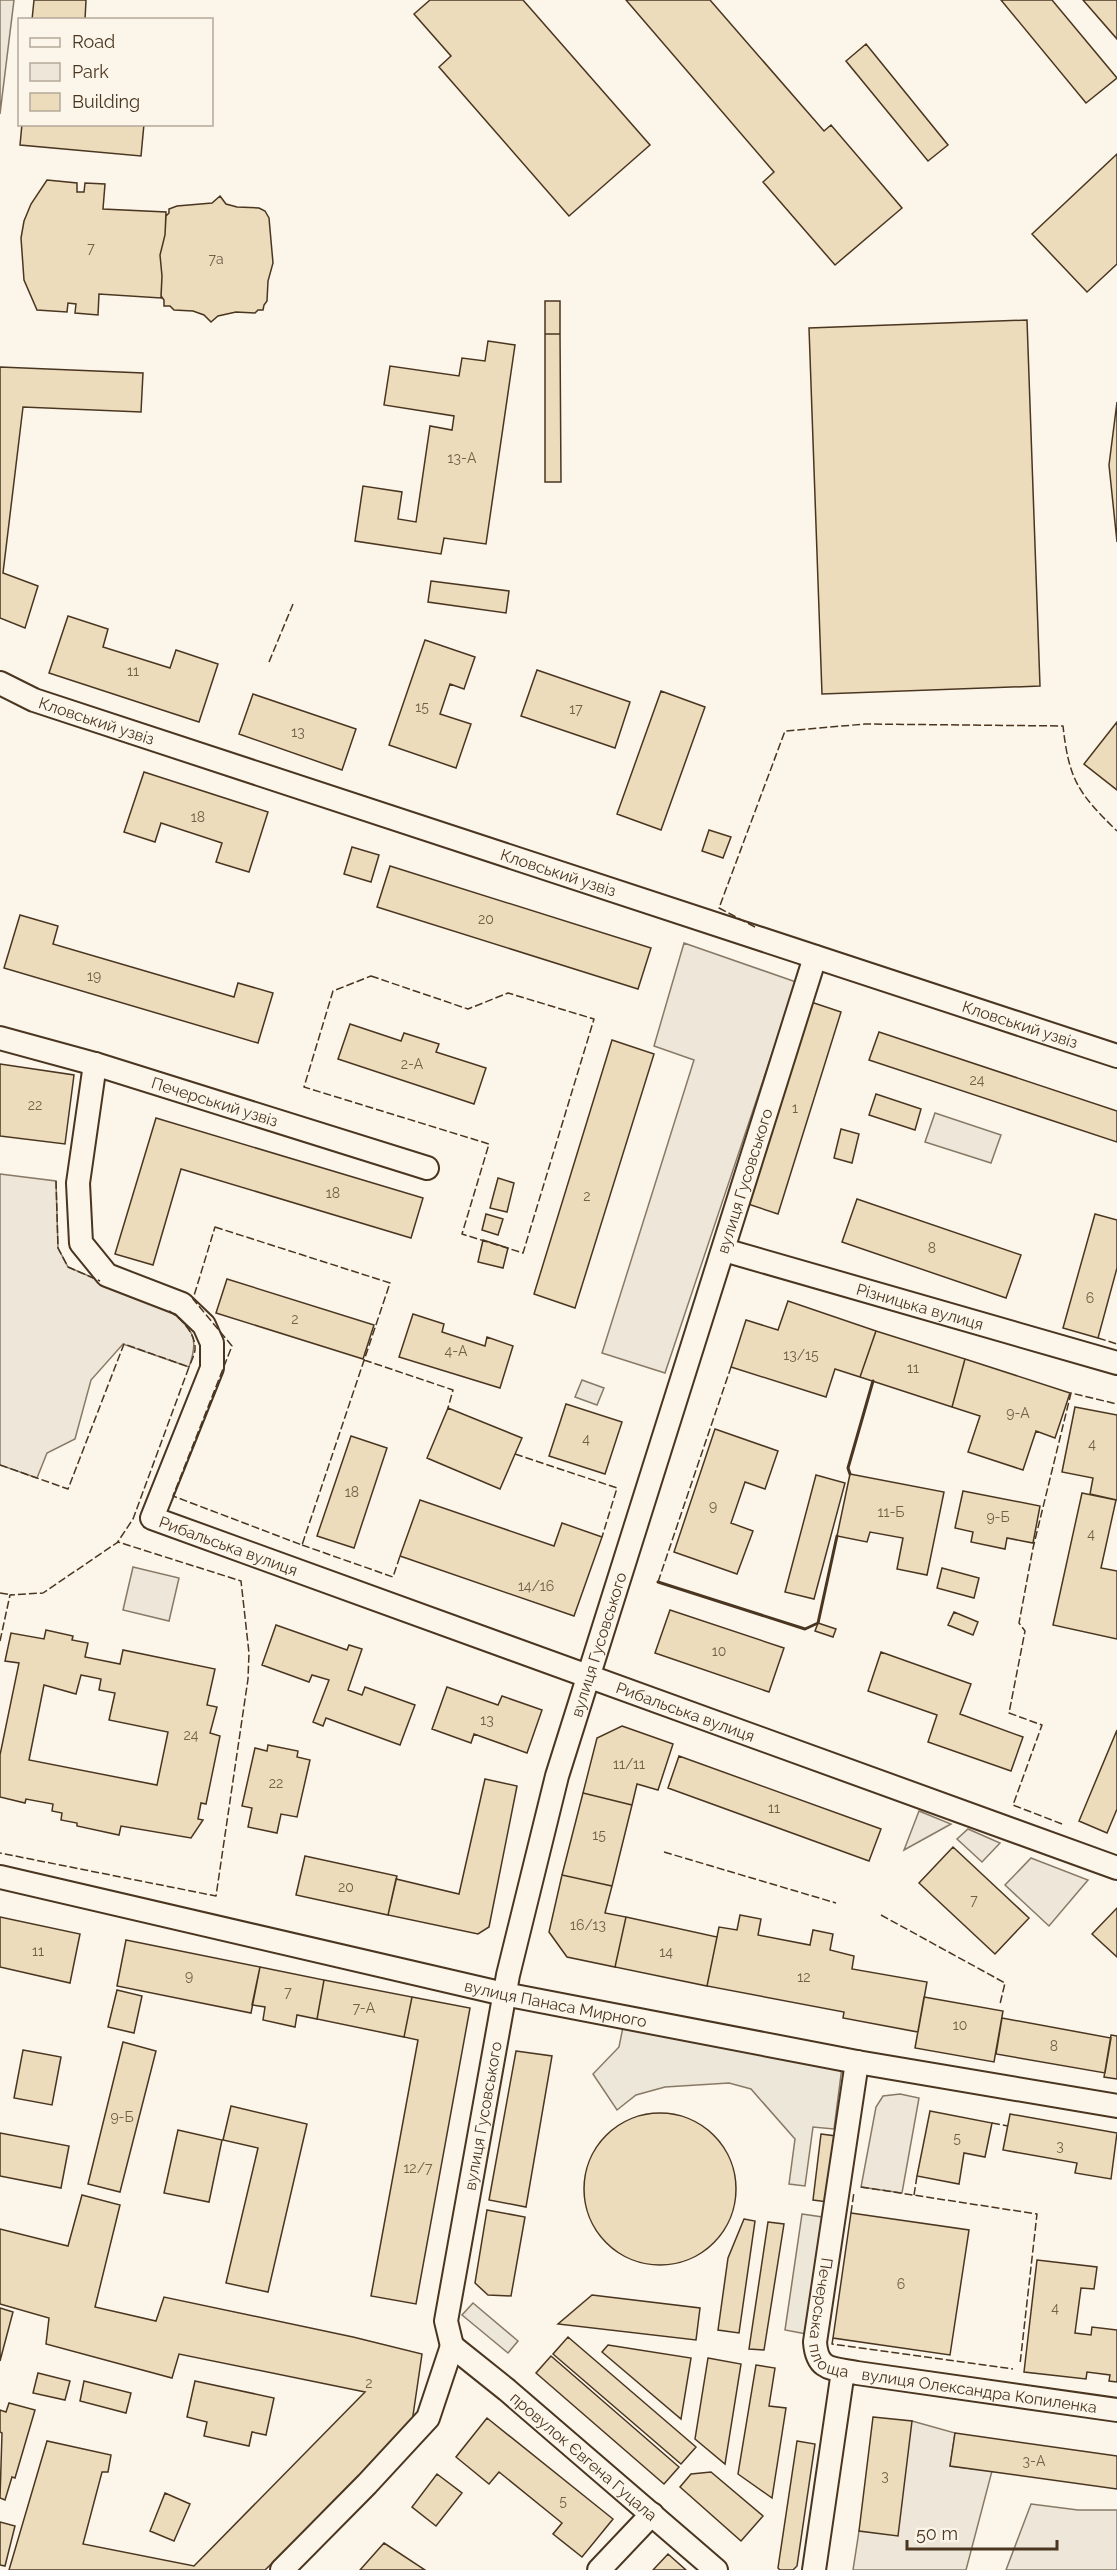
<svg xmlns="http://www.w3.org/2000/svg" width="1117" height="2570" font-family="Raleway,sans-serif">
  <rect width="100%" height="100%" fill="#fbf6e9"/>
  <path fill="#ede6d9" stroke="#887966" stroke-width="1.5" d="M684,943l112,39 -131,391 -63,-20 92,-293 -40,-14z
    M935,1113l66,22 -10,28 -66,-21z
    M0,1174l56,7 2,67 10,19 104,45c22,19 27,27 17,55l-66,-23 -32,36 -16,59 -28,14 -10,25 -37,-13z
    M582,1380l22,8 -7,17 -22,-8z
    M133,1567l46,11 -10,43 -46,-11z
    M919,1811l32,13 -47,26z
    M968,1829l32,14 -18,19 -25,-23z
    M1031,1858l57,22 -39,46 -44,-41z
    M900,2094l19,4 -17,95 -41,-6 15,-80 7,-11z
    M912,2421l43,12 -5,33 42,5 -26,99h-113l6,-39z
    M1031,2504l47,6h39v60h-111z"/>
  <path fill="#ede7d9" stroke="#887966" stroke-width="1.5" d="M0,0h14l-14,114z
    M625,2017l218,42 -9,70 -21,-2 -8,59 -16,-2 6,-45 -44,-50 -22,-6 -64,4 -29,8 -19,15 -24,-36 26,-27z
    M802,2214l27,4 -17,117 -27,-5z
    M473,2303l45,38 -10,12 -46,-38z"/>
  <path fill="#ecdcbc" stroke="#4a3520" stroke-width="1.5" fill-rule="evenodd" d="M34,0h52l-1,20h-53z
    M430,0h93l127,145 -81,71 -130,-149 12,-11 -37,-42z
    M626,0h84l114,131 7,-6 71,83 -67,57 -72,-83 11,-10z
    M1001,0h51l65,78 -31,25z
    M1083,0h34v39z
    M866,44l82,101 -20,16 -82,-100z
    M22,124h122l-3,32 -121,-11z
    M1117,154v110l-30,28 -55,-58z
    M47,180l30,3v9h7l1,-9 20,1 -2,25 63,3 -1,23 -5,20 2,21 -1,22 -62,-4 -1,21 -23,-2 1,-9 -8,-1 -1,9 -30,-2 -13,-30 -3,-42 3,-17 7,-17z
    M220,196l6,8 11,3 22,1 6,3 4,7 4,45 -5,18 -1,20 -3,4 -1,5h-5l-3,3 -19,-1 -18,4 -7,6 -7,-7 -11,-4 -19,-1 -4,-4h-6v-6l-3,-4 1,-20 -2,-21 5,-20 1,-19 3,-3v-4l8,-3 35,-3z
    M545,301h15v33h-15z
    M1027,320l13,366 -218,8 -13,-366z
    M545,334h15l1,148h-16z
    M488,341l27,4 -29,199 -42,-6 -3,16 -86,-13 8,-55 39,6 -4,27 18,3 14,-96 22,4 2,-14 -70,-11 6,-39 69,10 3,-18 23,3z
    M0,367l143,6 -2,39 -118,-5 -20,166 35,13 -13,42 -25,-10z
    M1117,402v140l-8,-77z
    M431,581l78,10 -3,22 -78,-11z
    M68,616l40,13 -5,18 67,21 6,-18 42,14 -19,58 -150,-49z
    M425,640l50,17 -11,32 -14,-5 -10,30 31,10 -15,44 -67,-23z
    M537,670l93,32 -15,46 -94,-32z
    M661,691l44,16 -44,123 -44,-16z
    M253,694l103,35 -14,41 -103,-36z
    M1117,722v68l-33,-26z
    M144,772l124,40 -19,60 -33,-10 6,-19 -61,-20 -6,19 -31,-10z
    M709,830l22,7 -8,21 -21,-7z
    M352,847l27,8 -8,27 -27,-8z
    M390,866l261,82 -13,41 -261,-82z
    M20,915l38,11 -5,18 181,53 4,-14 35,10 -15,50 -254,-75z
    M811,1002l30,10 -63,202 -30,-10z
    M350,1024l51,17 3,-8 35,11 -3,8 50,16 -12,36 -136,-45z
    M879,1032l238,79v31l-248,-82z
    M612,1040l42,14 -79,254 -41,-14z
    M0,1064l74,11 -9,69 -65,-8z
    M876,1094l45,15 -6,21 -46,-15z
    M156,1118l267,80 -12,40 -230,-69 -28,96 -38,-11z
    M841,1129l18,5 -7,29 -18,-5z
    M498,1178l16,5 -7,29 -17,-4z
    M857,1199l164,56 -15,43 -164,-56z
    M486,1214l17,5 -5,16 -16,-5z
    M1095,1214l22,6v48l-19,70 -35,-10z
    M483,1240l25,8 -5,20 -25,-6z
    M227,1279l147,46 -11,34 -147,-46z
    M788,1301l88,30 -16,46 -25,-8 -9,28 -95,-30 15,-47 32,10z
    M413,1314l31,10 -2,8 43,14 2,-9 26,9 -13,42 -101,-31z
    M876,1331l89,28 -13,48 -92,-30z
    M965,1359l105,34 -15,45 -19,-7 -13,39 -55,-18 12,-36 -28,-9z
    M566,1404l56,18 -17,52 -56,-18z
    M1075,1407l42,8v85l-27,-6 3,-16 -31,-6z
    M448,1408l74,30 -22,51 -73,-31z
    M715,1429l63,22 -13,38 -20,-7 -14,41 22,8 -16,43 -63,-22z
    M351,1436l36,12 -33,100 -37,-12z
    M850,1474l94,18 -17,83 -30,-6 6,-31 -33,-6 -3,10 -30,-6z
    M816,1475l29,8 -31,116 -29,-7z
    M963,1491l77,15 -7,37 -26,-5 -2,11 -34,-7 2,-10 -18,-4z
    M1082,1493l34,7 -15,68 16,3v68l-64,-14z
    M420,1500l134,46 8,-23 40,14 -28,79 -174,-60z
    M942,1568l37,10 -5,20 -37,-10z
    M670,1610l114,38 -15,44 -114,-39z
    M954,1612l24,10 -5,13 -25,-10z
    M818,1623l18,6 -3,8 -18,-6z
    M276,1625l71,25 2,-5 13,4 -14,41 14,5 3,-8 50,18 -15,40 -74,-27 -3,8 -10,-4 16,-42 -17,-5 -3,7 -47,-17z
    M46,1630l27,6 -1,4 16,3 -3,14 35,7 3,-14 92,19 -8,36 10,2 -7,26 10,3 -14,68 -5,-1 -3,16 5,1 -12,18 -70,-12 -2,9 -42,-9v-3l-16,-3 1,-7 -10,-2 1,-7 -27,-5 -1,4 -25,-6v-42l19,-92 -14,-2 6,-28 33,6zM81,1675l20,4 -2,11 16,3 -6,27 59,12 -11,53 -128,-25 15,-75 32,9z
    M881,1652l90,32 -11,30 63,23 -12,34 -83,-29 9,-27 -69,-24z
    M447,1687l51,18 4,-9 40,14 -15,43 -53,-19 -3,9 -39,-14z
    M622,1726l51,18 -15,46 -21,-6 -5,21 -49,-12 14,-55z
    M1117,1730v79l-10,24 -28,-12z
    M268,1745l30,6 -1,6 13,3 -13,57 -16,-3 -4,19 -29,-6 4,-19 -10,-2 13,-58 12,3z
    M679,1756l202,73 -12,32 -201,-73z
    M485,1779l32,7 -28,141 -11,7 -90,-19 8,-36 63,15z
    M583,1793l49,12 -20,81 -50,-11z
    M953,1847l76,71 -34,36 -76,-71z
    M305,1856l92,20 -9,39 -92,-20z
    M562,1875l50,11 -7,27 21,4 -11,50 -48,-10 -18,-25z
    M1117,1908v49l-25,-23z
    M740,1915l21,4 -3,16 52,10 3,-15 20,4 -3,16 24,6 -2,13 75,13 -9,50 -75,-14 1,-6 -137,-26 12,-59 18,3z
    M0,1917l80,17 -10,49 -70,-16z
    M626,1917l91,20 -10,49 -92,-19z
    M126,1940l134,27 -9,46 -134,-27z
    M260,1967l64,13 -7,39 -20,-4 -2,12 -32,-7 2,-13 -13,-2z
    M324,1980l88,17 -8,40 -87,-18z
    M117,1990l25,6 -8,37 -26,-6z
    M412,1997l58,11 -54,296 -45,-8 47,-256 -14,-3z
    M924,1997l79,14 -9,51 -79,-14z
    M1002,2018l109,20 -6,35 -109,-19z
    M1111,2035l6,1v43l-13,-2z
    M123,2042l33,9 -36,141 -32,-8z
    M23,2050l38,7 -9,48 -38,-7z
    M516,2051l36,5 -26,151 -37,-7z
    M231,2106l76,18 -39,168 -42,-9 32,-135 -35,-8z
    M930,2111l62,12 -7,34 -21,-4 -5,31 -42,-8z
    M584 2189a76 76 0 1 1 152 0a76 76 0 1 1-152 0Z
    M1010,2114l107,19 -6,46 -36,-6 2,-10 -74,-13z
    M178,2130l44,10 -13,62 -45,-9z
    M0,2133l69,13 -8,42 -61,-12z
    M821,2134l15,2 -8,66 -15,-2z
    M82,2195l38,10 -25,102 61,14 8,-24 189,40 69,17 -11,75 -146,141h-256l38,-129 64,14 -3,17h-6l-19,72 111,22 171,-174 -186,-38 -7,24 -126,-34 3,-26 -49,-14v-75l68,17z
    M487,2210l38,7 -14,79 -23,-1 -13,-12z
    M851,2213l118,17 -19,125 -117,-17z
    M744,2219l11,2 -16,112 -21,-3 10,-72z
    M768,2222l16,2 -20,126 -15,-1z
    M1037,2260l60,7 -3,22 -13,-1 -6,45 16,2 1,-8 25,3v52l-8,-1 1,-6 -23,-3 -1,7 -62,-7z
    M592,2295l108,13 -4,32 -138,-16z
    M0,2308l13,4 -13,49z
    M568,2337l128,110 -15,17 -128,-110z
    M608,2345l83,13 -10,61 -79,-67z
    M551,2356l128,111 -15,17 -128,-111z
    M708,2358l33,6 -16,100 -30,-25z
    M756,2365l19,3 -6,38 17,2 -14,90 -34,-24z
    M38,2373l32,8 -5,19 -32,-7z
    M84,2381l47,12 -5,20 -46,-12z
    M195,2381l79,17 -8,37 -14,-3 -3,14 -45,-10 3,-14 -20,-5z
    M9,2403l26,7 -20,68 -3,-1 -7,23 -5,-2 2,-65 -2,-1v-22l6,2z
    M873,2417l39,4 -14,115 -39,-5z
    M487,2418l126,101 -31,38 -29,-23 9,-11 -63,-51 -10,12 -33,-27z
    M955,2433l162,23v33l-167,-23z
    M797,2441l18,3 -18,122 -4,4h-13l-2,-2z
    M711,2472l52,44 -22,25 -61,-54 11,-13z
    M437,2474l25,19 -26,33 -24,-19z
    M165,2493l25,11 -16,37 -24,-10z
    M0,2522l15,4 -10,40 -5,-1z
    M384,2543l41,27h-65z
    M668,2554l18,16h-33z"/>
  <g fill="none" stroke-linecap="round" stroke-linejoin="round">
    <g stroke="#4a3520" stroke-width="26">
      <g id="minor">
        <path id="s1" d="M0,683l34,17 1083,356"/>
        <path id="s2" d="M0,1038l95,26 332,104"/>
        <path id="s3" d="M95,1064l-17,119 3,60 26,32 75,29 22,21 8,18v25l-60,150 965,350"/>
        <path id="s4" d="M724,1250l393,113"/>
        <path id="s5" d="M0,1877l504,117 353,68 260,44"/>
        <path id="s6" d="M857,2062l-42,280c2,29 17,26 42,31l260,37"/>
        <path id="s7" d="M452,2346l-6,-25 62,-346 49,-199 258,-819"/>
        <path id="s8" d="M452,2346l55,44 209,180"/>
        <path d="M282,2570l85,-86 61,-66 24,-72"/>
        <path d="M599,2570l53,-56"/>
        <path d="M814,2570l29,-199"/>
      </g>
    </g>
    <use href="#minor" stroke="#fbf6e9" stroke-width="22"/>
    <path stroke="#4a3520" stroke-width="1.5" stroke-dasharray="8 3" stroke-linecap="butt" d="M269,662l24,-58
      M755,927l-36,-19 66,-177 80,-7 198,2c6,54 15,67 54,105
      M371,976l97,33 40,-16 86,26 -71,234 -61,-19 27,-90 -185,-57 29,-96z
      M56,1181l2,67 10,19 32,14
      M215,1227l175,56 -88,262 -129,-49 59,-150 -39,-47z
      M169,1311c12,7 27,23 26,38 0,5 -4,13 -6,18
      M1098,1338l19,6
      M364,1360l89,30 -5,18
      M515,1454l102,34 -15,49
      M0,1465l68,24 56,-145 65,23 -56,152 -16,24
      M302,1545l91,32 7,-21
      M658,1582l73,-215
      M0,1593l12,2
      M0,1641l10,-46 33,-2 75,-51 123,39 8,72 -1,26 -32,217 -216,-43
      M1062,1824l-49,-19 29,-80 -33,-12 16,-82 -6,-8 14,-75 38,-155 46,11
      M664,1852l172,51
      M881,1915l124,68 -5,21
      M992,2123l16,3
      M861,2187l176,27 -17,150
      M914,2195l3,-19
      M851,2213l3,-21
      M833,2338l-1,6 181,25"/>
    <path stroke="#4a3520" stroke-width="3" d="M850,1474l-2,-6 25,-87
      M658,1582l147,47 13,-6 19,-87"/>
  </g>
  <g text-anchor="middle" stroke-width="4.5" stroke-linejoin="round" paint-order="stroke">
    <g font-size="14" fill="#725f47">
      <text x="91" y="253">7</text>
      <text x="216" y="264">7a</text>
      <text x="462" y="463">13-А</text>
      <text x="133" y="676">11</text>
      <text x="422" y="712">15</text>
      <text x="576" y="714">17</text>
      <text x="298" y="737">13</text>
      <text x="198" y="822">18</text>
      <text x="486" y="924">20</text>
      <text x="94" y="981">19</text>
      <text x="412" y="1069">2-А</text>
      <text x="977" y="1085">24</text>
      <text x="35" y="1110">22</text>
      <text x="795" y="1113">1</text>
      <text x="333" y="1198">18</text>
      <text x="587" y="1201">2</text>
      <text x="932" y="1253">8</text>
      <text x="1090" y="1303">6</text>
      <text x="295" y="1324">2</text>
      <text x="456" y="1356">4-А</text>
      <text x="801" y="1360">13/15</text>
      <text x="913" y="1373">11</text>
      <text x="1018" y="1418">9-А</text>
      <text x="586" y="1444">4</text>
      <text x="1092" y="1449">4</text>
      <text x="352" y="1497">18</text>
      <text x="713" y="1511">9</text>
      <text x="891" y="1517">11-Б</text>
      <text x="998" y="1522">9-Б</text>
      <text x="1091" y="1539">4</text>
      <text x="536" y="1591">14/16</text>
      <text x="719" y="1656">10</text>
      <text x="487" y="1725">13</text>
      <text x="191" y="1740">24</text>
      <text x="629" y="1769">11/11</text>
      <text x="276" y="1788">22</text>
      <text x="774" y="1813">11</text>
      <text x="599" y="1840">15</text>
      <text x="346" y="1892">20</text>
      <text x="974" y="1905">7</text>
      <text x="588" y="1930">16/13</text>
      <text x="38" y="1956">11</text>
      <text x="666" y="1957">14</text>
      <text x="189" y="1981">9</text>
      <text x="804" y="1982">12</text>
      <text x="288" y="1997">7</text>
      <text x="364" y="2013">7-А</text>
      <text x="960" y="2030">10</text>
      <text x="1054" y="2051">8</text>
      <text x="122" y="2122">9-Б</text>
      <text x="957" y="2143">5</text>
      <text x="1060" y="2151">3</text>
      <text x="418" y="2173">12/7</text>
      <text x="901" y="2289">6</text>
      <text x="1055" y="2313">4</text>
      <text x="369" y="2388">2</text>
      <text x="1034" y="2466">3-А</text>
      <text x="885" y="2481">3</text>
      <text x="563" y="2506">5</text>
    </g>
    <g font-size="16" fill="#4a3520" stroke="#fbf6e9">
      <text dy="6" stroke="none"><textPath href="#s1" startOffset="104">Кловський узвіз</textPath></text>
      <text dy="6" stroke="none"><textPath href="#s1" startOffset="590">Кловський узвіз</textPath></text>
      <text dy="6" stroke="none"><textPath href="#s1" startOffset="1076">Кловський узвіз</textPath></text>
      <text dy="6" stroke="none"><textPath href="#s2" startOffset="224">Печерський узвіз</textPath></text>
      <text dy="6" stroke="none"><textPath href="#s7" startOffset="1206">вулиця Гусовського</textPath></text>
      <text dy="6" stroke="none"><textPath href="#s4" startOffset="204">Різницька вулиця</textPath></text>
      <text dy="6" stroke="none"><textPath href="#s3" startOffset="620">Рибальська вулиця</textPath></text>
      <text dy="6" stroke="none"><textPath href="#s7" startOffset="720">вулиця Гусовського</textPath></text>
      <text dy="6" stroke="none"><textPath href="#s3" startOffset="1106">Рибальська вулиця</textPath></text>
      <text dy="6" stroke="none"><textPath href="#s5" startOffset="570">вулиця Панаса Мирного</textPath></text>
      <text dy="6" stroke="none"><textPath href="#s7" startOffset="234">вулиця Гусовського</textPath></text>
      <text dy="6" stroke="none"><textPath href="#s6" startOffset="266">Печерська площа</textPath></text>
      <text dy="6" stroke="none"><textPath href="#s6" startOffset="466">вулиця Олександра Копиленка</textPath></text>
      <text dy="6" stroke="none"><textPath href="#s8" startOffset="172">провулок Євгена Гуцала</textPath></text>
    </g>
  </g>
  <rect x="18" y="18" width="195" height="108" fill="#fbf6e9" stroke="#b4a999" stroke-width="1.5"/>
  <rect x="30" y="38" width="30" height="9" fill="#fbf6e9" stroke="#b4a999" stroke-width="1.5"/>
  <text x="72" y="48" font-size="18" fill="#4a3520">Road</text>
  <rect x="30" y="63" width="30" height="18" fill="#ede6d9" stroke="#b4a999" stroke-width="1.5"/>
  <text x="72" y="78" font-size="18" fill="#4a3520">Park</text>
  <rect x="30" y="93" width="30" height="18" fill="#ecdcbc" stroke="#b4a999" stroke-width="1.5"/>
  <text x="72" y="108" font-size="18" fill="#4a3520">Building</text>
  <path d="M907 2540v9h150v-9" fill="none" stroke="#4a3520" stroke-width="3"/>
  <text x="916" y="2540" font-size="18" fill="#4a3520" stroke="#fbf6e9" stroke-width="4.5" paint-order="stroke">50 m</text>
</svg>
